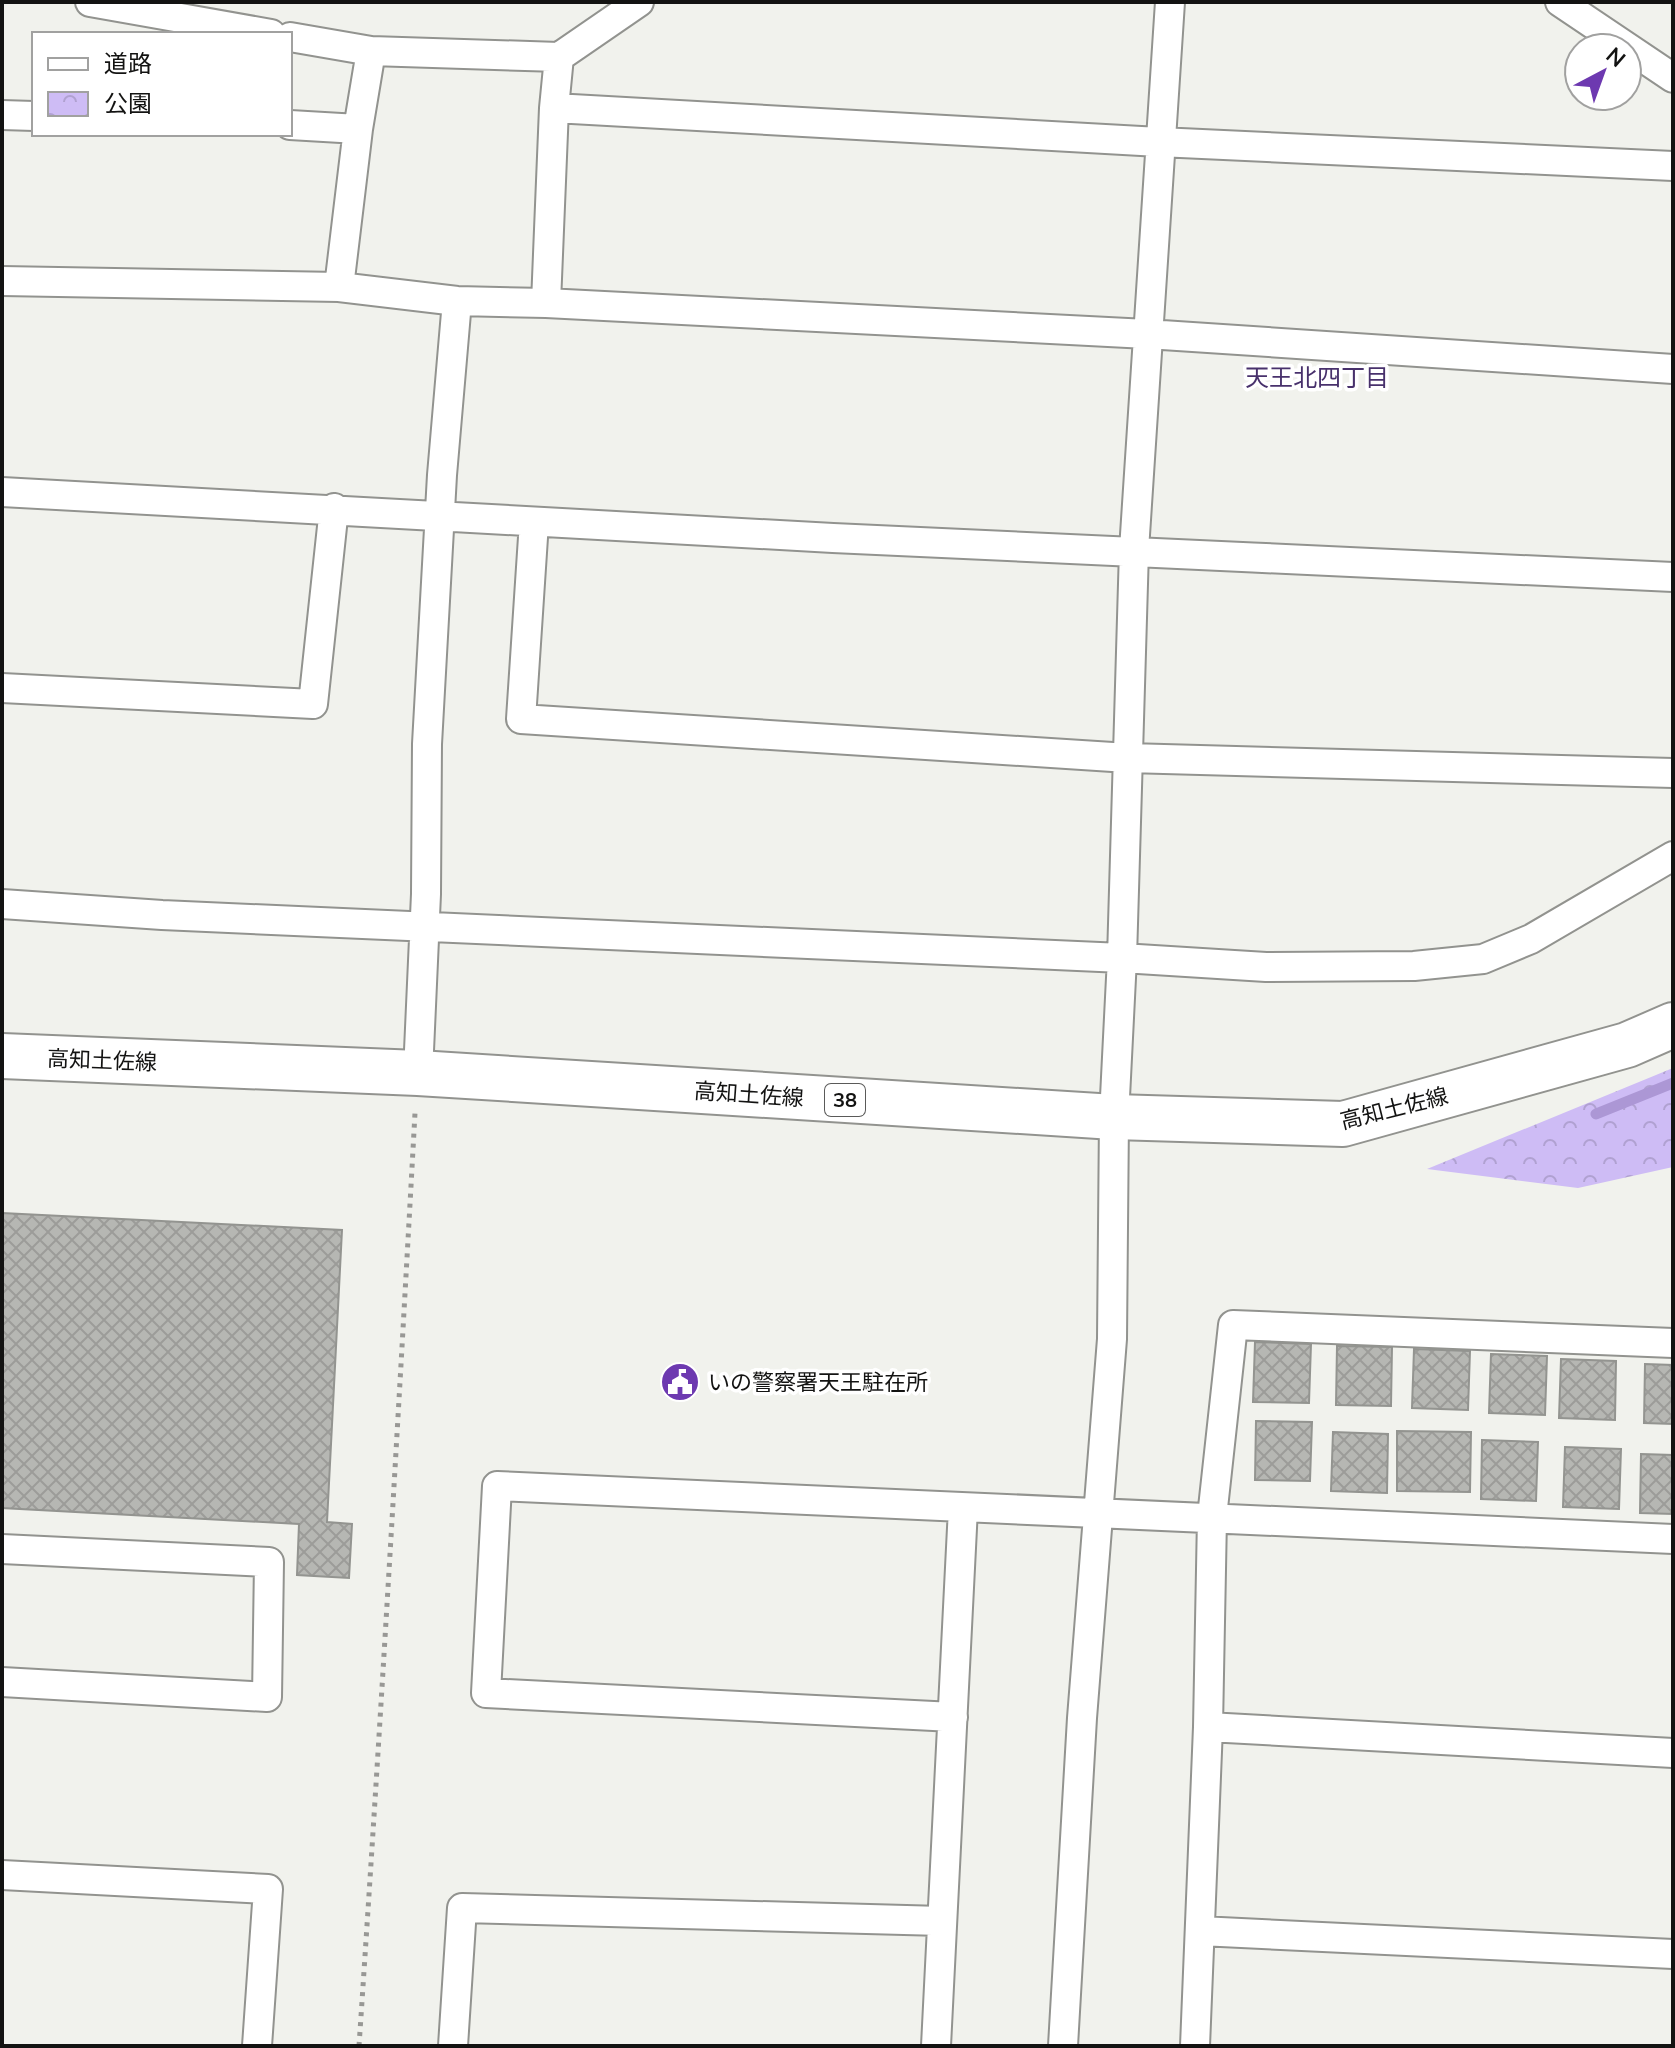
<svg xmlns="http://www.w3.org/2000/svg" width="1675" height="2048" font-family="Mulish,'Noto Sans JP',sans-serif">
  <defs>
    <pattern id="park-crowns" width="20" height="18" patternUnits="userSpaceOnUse" patternTransform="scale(2)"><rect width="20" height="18" fill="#cebcf5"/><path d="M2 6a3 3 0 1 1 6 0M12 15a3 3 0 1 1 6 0" fill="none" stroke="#b0a1d1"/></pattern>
    <pattern id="building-cross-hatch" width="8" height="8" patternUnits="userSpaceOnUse" patternTransform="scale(2)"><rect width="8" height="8" fill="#b6b7b3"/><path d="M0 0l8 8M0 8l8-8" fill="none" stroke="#9c9c99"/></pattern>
  </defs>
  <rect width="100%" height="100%" fill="#f1f2ed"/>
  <path fill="url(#park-crowns)" d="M1673,1068v99l-95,21 -151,-19z"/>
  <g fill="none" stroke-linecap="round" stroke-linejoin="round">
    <path stroke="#ac97d5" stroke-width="11" d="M1596,1114l77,-31"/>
  </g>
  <path fill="url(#building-cross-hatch)" stroke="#939490" stroke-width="2" d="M2,1213l340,17 -15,292 25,2 -3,54 -52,-3 2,-51 -297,-16z
    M1255,1342l56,2 -2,59 -56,-1z
    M1337,1346l55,1 -1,59 -55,-1z
    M1414,1349l56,2 -2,59 -56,-2z
    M1491,1354l56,2 -2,59 -56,-2z
    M1561,1359l55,2 -1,59 -56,-2z
    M1645,1364l28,1v59l-29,-1z
    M1256,1421l56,1 -2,59 -55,-1z
    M1397,1431l74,1 -1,60 -73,-1z
    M1333,1432l55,2 -1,59 -56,-2z
    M1482,1440l56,2 -2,59 -55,-2z
    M1565,1447l56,2 -2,60 -56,-2z
    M1641,1454l32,1v59l-33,-1z"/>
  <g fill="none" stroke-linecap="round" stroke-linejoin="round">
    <g stroke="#92938f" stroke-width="32">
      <path id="minor" d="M90,2l181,32
        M1560,2l113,76
        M290,37l81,14 188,6 80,-55
        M371,51l-13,78 -19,158 118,14 89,2 8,-195 5,-51
        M554,108l605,34 514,24
        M2,115l32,1
        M290,125l68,4
        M2,281l337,6
        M546,303l601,31 526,35
        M2,492c277,14 554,32 831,46 280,14 560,25 840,39
        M534,522l-13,197 607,39 545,15
        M2,688l311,16 21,-196
        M2,904l160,11 960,43 144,9 148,-1 69,-7 48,-20 142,-83
        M418,1073l8,-179 1,-150 15,-269 15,-174
        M2,1549l267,13 -2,135 -265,-15
        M953,1717l-467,-24 11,-207 1176,53
        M1208,1727l465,26
        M2,1875l266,14 -11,157
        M1200,1931l473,23
        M453,2046l9,-138 480,13
        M936,2046l27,-538
        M1063,2046l19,-328 30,-379 2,-222 8,-159 12,-408 36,-548
        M1195,2046l13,-319 4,-210 21,-192 440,18"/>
    </g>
    <g stroke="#92938f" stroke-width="48">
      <path id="primary" d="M2,1056l416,17 696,44 229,7 284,-79 46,-20"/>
    </g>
    <path stroke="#989895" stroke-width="5" stroke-dasharray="4 6" stroke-linecap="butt" d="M359,2046c21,-311 39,-622 56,-933"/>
    <use href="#minor" stroke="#fff" stroke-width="28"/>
    <use href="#primary" stroke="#fff" stroke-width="44"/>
  </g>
  <defs>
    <g id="civic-disc" transform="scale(2)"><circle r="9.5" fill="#6d39b0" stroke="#fff"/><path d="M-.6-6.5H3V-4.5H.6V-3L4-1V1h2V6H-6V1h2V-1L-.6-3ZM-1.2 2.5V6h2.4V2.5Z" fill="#fff"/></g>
  </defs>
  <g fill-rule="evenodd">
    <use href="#civic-disc" x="680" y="1382"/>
  </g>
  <g text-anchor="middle" stroke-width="7" stroke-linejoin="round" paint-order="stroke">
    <rect fill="#fff" stroke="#5a5a59" stroke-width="2" x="825" y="1084" width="40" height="32" rx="6"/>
    <g font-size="20" font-weight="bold" fill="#131312">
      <text x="845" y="1107">38</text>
    </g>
    <g font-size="22" fill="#131312" stroke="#fff">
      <text transform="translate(102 1060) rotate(2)" y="8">高知土佐線</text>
      <text transform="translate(749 1094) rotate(4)" y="8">高知土佐線</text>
      <text transform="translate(1394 1108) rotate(-14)" y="8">高知土佐線</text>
    </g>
    <g font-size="22" fill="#131312" stroke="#fff" text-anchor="start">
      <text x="708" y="1390">いの警察署天王駐在所</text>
    </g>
    <g font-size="24" fill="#48316c" stroke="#fff">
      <text x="1317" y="386">天王北四丁目</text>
    </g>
  </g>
  <rect width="1675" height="2048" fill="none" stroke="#131312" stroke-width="8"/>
  <rect x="32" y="32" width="260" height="104" fill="#ffffff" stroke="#a1a1a0" stroke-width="2"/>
  <rect x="48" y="58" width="40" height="12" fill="#ffffff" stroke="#a1a1a0" stroke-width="2"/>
  <text x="104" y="72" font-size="24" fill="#131312">道路</text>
  <rect x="48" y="92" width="40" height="24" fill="url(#park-crowns)" stroke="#a1a1a0" stroke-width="2"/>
  <text x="104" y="112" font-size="24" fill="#131312">公園</text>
  <g transform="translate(1603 72) rotate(41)"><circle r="38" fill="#ffffff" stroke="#a1a1a0" stroke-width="2"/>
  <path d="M0-6L14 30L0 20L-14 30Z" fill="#6d39b0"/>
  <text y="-12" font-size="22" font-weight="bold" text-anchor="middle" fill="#131312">N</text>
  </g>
</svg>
